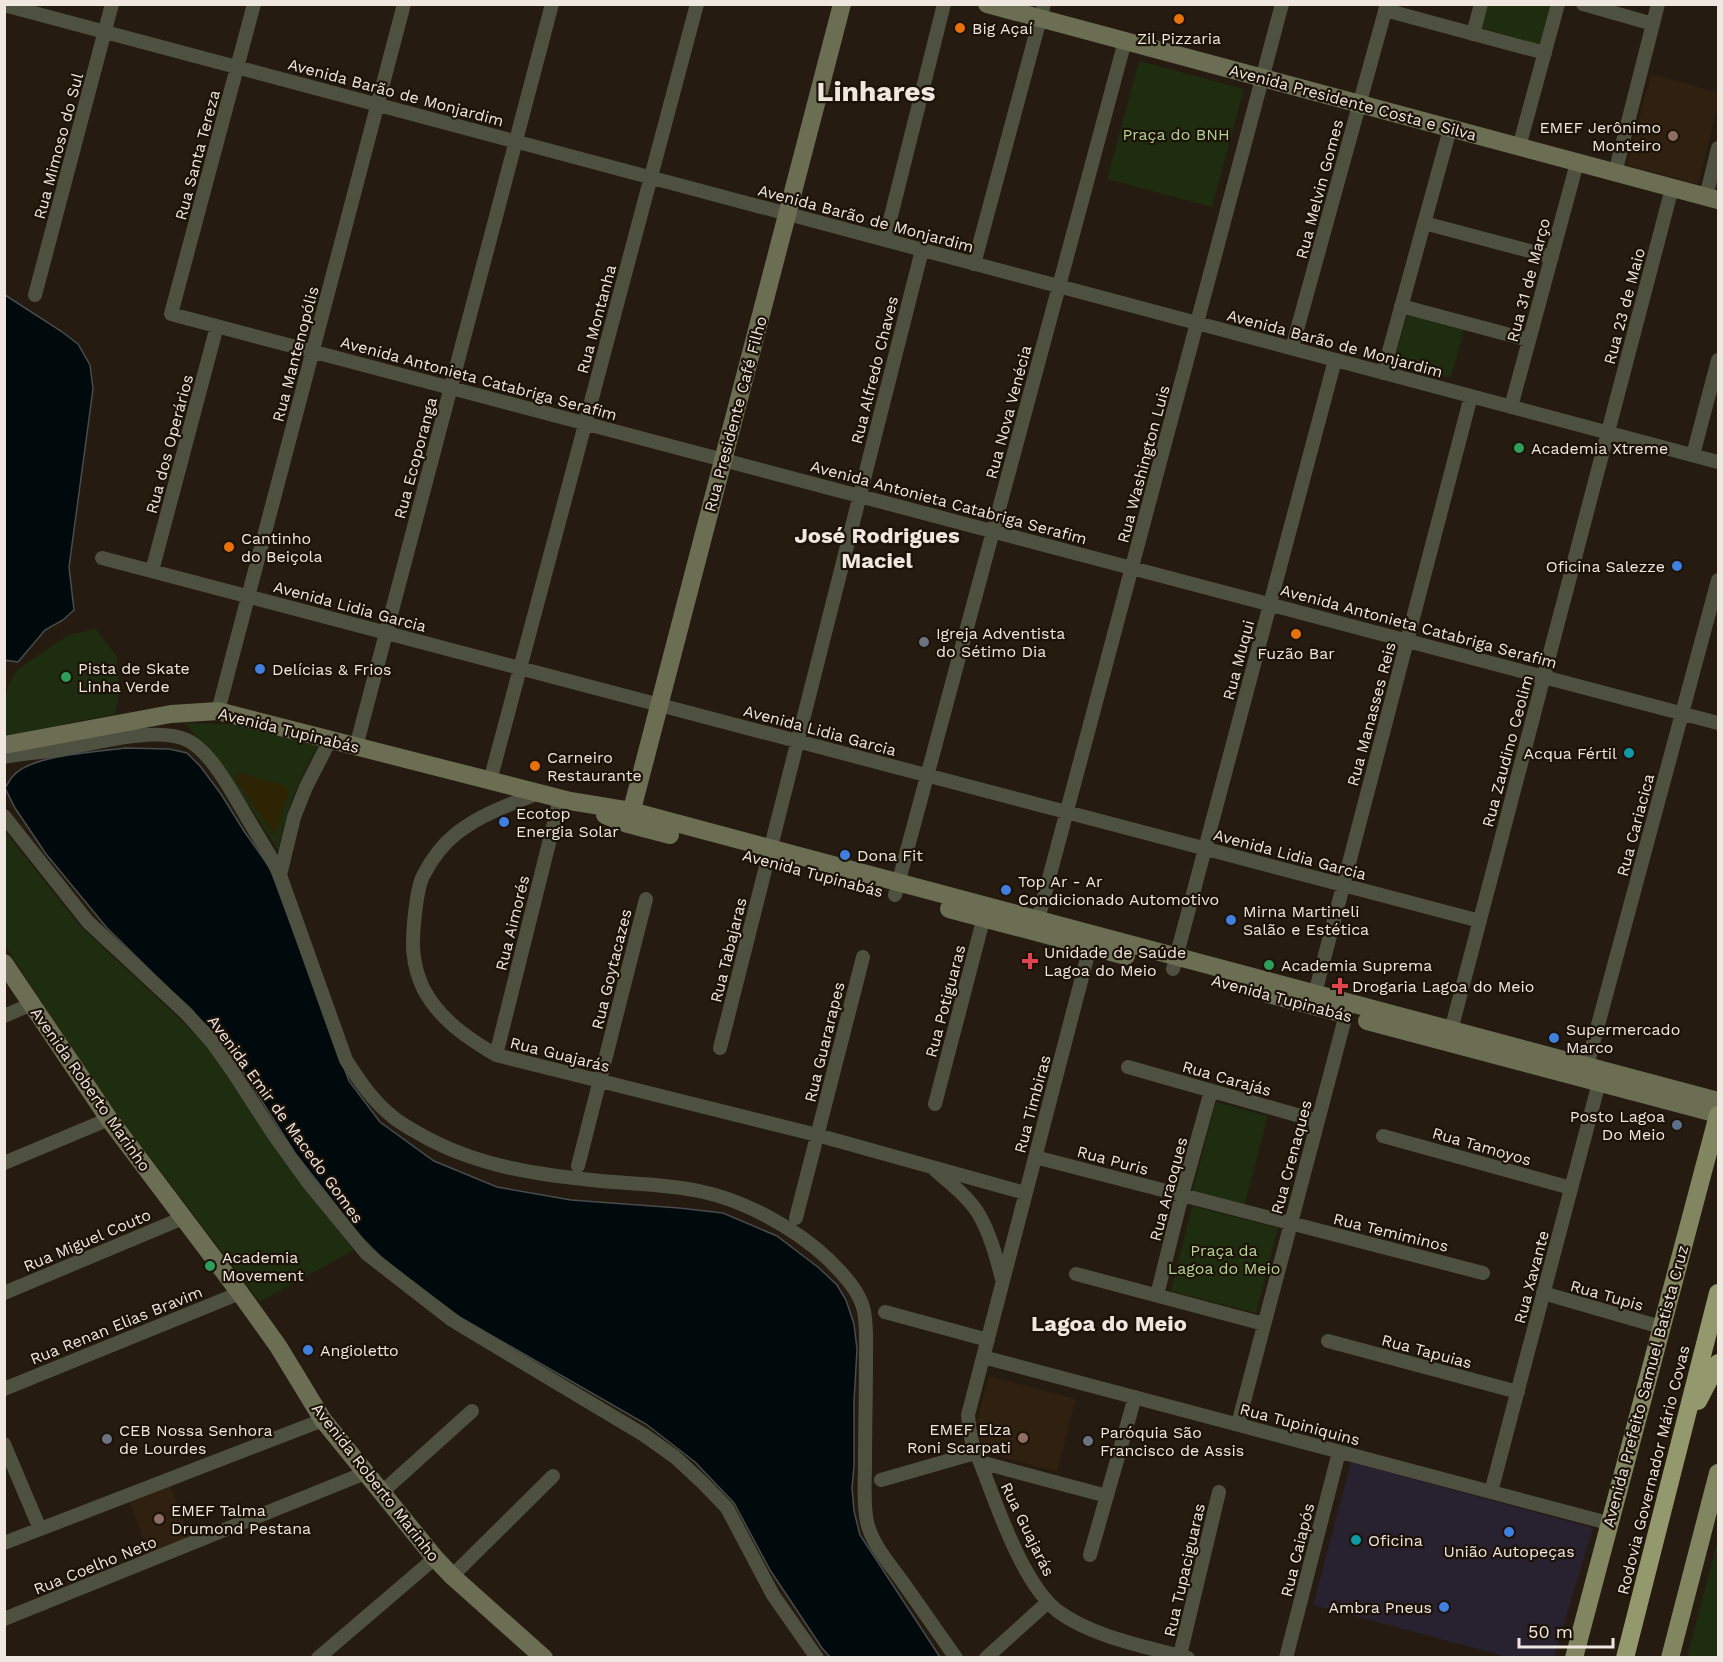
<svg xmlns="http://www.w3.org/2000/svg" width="1723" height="1662" font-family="'Work Sans',sans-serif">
  <rect width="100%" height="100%" fill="#251b10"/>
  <path fill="#272130" d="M1351,1462l242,66 -39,129h-46l-195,-52z"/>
  <path fill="#2f2010" d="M1651,74l67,18v14l-20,78 -71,-19z
    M989,1376l87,23 -19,73 -73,-20 -8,-28z
    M170,1485l20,53 -41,16 -20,-53z"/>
  <path fill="#1e2c0f" d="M1487,5h65l-11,40 -60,-17z
    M1139,61l105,28 -32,118 -105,-28z
    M1407,315l57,15 -13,48 -57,-15z
    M96,629l21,28 2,37 -4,20 -110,22v-37l3,-14 10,-16 50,-34z
    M184,723l47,1 87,22c-20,37 -32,63 -40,104l-46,-70 -18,-24z
    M4,830l76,96 102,95 24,25 90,132 58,72 -94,52 -153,-201 -102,-155z
    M1216,1102l52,14 -24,91 -52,-14z
    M1192,1206l86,22 -22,85 -85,-22z
    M1718,1539v118h-31z"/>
  <path fill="#2c2403" d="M240,773l46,13 3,7 -14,41 -3,-1 -37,-55v-3z"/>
  <path fill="#000a0d" stroke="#484c4c" stroke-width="1.5" d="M5,295l56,36 17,13 12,21 3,24 -24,178 5,43 -11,10 -18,10 -27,32 -14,-2z
    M125,748l44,1 18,4 13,13 21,28 23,37 26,37 79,213 31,41 54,39 63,26 74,13 108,8 44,5 54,23 42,32 18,17 9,15 8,24 3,25 -3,52v64l-2,23 2,23 6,24 80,122h-110l-8,-9 -52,-78 -36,-67 -39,-41 -49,-38 -185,-106 -76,-57 -25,-25 -65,-83 -49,-77 -33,-44 -106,-104 -61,-74 -31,-46 -10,-20c3,-4 5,-9 8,-12 17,-21 85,-24 112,-28z"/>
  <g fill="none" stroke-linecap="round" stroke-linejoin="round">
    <path stroke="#4f5140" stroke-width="14" d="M254,4l-83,310 1547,409
      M1583,4l70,20
      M4,5l1714,457
      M1385,10l160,43
      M1473,34l8,-30
      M1519,147l39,-143
      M1615,173l43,-169
      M1706,197l12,-49
      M1424,223l128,34
      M885,240l59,-236
      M974,264l70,-260
      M35,295l77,-291
      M1401,306l128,34
      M1292,348l95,-344
      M1383,373l67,-244
      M1511,407l66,-244
      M1693,455l25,-95
      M102,558l1378,363
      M152,571l65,-245
      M218,711l186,-707
      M356,747l196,-743
      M4,757c20,-4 40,-5 60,-8 31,-6 94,-23 123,-9 25,12 47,56 61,79 11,19 23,37 32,56l66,185c14,22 27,41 47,57 7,6 16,11 25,16 56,33 120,42 183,48 33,3 66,3 98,10 45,9 96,37 129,68 14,14 32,32 36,52 3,16 2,33 2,49 0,34 -1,69 -1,103 0,19 -2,40 2,59 5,22 22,41 35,59 18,26 36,51 54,77
      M490,781l207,-777
      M539,793c-28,11 -58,21 -82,40 -14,11 -26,27 -34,43 -7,14 -12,65 -9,81 1,10 5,22 9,31 16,31 44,50 73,67l321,80 208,58
      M4,816l84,106 99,92 24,27 22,31 41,63 33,46 60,73 85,66 192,115 31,22 29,27 23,24 46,87 44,63
      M280,875l14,-58 12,-30 24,-47
      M895,895l230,-854
      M1036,927l246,-923
      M1092,939l-124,476c1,17 4,32 12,47 16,41 43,124 79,150 34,25 89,35 129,46
      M1173,969l162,-609
      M1313,1001l158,-605
      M4,1016l28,-12
      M1449,1038l223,-850
      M720,1048l202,-798
      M496,1055l64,-256
      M1128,1067l190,54
      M1585,1073l133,-493
      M935,1104l51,-195
      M1383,1136l188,52
      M1035,1157l448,116
      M4,1163l105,-44
      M578,1166l68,-267
      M935,1170c15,13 32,26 43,43 12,20 18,43 24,66
      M796,1218l67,-261
      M1076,1274l188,50
      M4,1293l179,-75
      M1543,1293l118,34
      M1157,1295l25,-100 29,-104
      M885,1312l103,28
      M1328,1341l190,51
      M983,1357l625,166
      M4,1389l236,-96
      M1238,1424l111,-421
      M4,1444l36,85
      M980,1462l127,34
      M881,1480l94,-27
      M1491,1492l110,-417
      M381,1493l91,-82
      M4,1543l319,-123
      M1090,1555l45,-158
      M452,1576l101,-100
      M4,1619l361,-146
      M1180,1655l39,-163
      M318,1658l117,-100
      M986,1658l62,-56
      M1286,1658l53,-206"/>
    <path stroke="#6b6e52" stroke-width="18" d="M987,4l731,196
      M4,745l167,-31 47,-3 352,90 61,10 1087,290
      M605,815l23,9 42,11
      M629,821l213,-817
      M949,909l177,47
      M4,963l105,156 131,174 38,53 45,74 112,138 17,18 92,82
      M1268,994l72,19
      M1367,1021l351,93"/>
    <path stroke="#818560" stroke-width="18" d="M1574,1658l144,-543
      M1670,1658l48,-185"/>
    <path stroke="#94996d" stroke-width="18" d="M1698,1401l20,-38
      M1625,1658l93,-365"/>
  </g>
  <g fill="#e8710a" stroke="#1c1208" stroke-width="2">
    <circle cx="1179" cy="19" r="6"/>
    <circle cx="960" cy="28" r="6"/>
    <circle cx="229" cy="547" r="6"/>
    <circle cx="1296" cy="634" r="6"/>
    <circle cx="535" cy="766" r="6"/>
  </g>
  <g fill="#8d6e63" stroke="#1c1208" stroke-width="2">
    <circle cx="1673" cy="136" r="6"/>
    <circle cx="1023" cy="1438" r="6"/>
    <circle cx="159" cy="1519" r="6"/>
  </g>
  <g fill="#2e9e5b" stroke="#1c1208" stroke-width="2">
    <circle cx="1519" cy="448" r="6"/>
    <circle cx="66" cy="677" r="6"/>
    <circle cx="1269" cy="965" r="6"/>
    <circle cx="210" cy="1266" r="6"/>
  </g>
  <g fill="#3f7fe0" stroke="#1c1208" stroke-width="2">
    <circle cx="1677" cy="566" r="6"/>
    <circle cx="260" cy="669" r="6"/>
    <circle cx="504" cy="822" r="6"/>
    <circle cx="845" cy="855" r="6"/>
    <circle cx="1006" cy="890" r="6"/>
    <circle cx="1231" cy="920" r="6"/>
    <circle cx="1554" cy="1038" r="6"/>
    <circle cx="308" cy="1350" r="6"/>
    <circle cx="1509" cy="1532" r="6"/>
    <circle cx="1444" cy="1607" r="6"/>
  </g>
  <g fill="#6b7280" stroke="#1c1208" stroke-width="2">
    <circle cx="924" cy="642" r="6"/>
    <circle cx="107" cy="1439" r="6"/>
    <circle cx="1088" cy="1441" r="6"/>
  </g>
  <g fill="#0f9aa8" stroke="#1c1208" stroke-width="2">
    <circle cx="1629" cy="753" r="6"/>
    <circle cx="1356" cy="1540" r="6"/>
  </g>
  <g fill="#e0444e" stroke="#1c1208" stroke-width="2">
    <path d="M1027 952h6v6h6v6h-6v6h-6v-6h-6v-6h6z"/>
    <path d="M1337 977h6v6h6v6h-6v6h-6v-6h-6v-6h6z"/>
  </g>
  <circle fill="#5c6f8a" stroke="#1c1208" stroke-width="2" cx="1677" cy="1125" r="6"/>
  <g text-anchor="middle" stroke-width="4.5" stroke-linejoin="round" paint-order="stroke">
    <g font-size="16" fill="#efe7e0" stroke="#1c1208" text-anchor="start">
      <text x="972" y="34">Big Açaí</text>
      <text x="1179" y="44" text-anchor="middle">Zil Pizzaria</text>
      <text x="1661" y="133" text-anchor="end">EMEF Jerônimo<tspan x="1661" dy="18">Monteiro</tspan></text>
      <text x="1531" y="454">Academia Xtreme</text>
      <text x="241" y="544">Cantinho<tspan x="241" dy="18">do Beiçola</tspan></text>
      <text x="1665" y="572" text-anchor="end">Oficina Salezze</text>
      <text x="936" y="639">Igreja Adventista<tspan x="936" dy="18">do Sétimo Dia</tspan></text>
      <text x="1296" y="659" text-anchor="middle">Fuzão Bar</text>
      <text x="78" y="674">Pista de Skate<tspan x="78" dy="18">Linha Verde</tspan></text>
      <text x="272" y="675">Delícias &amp; Frios</text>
      <text x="1617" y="759" text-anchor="end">Acqua Fértil</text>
      <text x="547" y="763">Carneiro<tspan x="547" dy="18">Restaurante</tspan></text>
      <text x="516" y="819">Ecotop<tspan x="516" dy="18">Energia Solar</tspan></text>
      <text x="857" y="861">Dona Fit</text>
      <text x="1018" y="887">Top Ar - Ar<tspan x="1018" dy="18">Condicionado Automotivo</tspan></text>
      <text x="1243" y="917">Mirna Martineli<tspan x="1243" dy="18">Salão e Estética</tspan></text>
      <text x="1044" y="958">Unidade de Saúde<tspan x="1044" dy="18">Lagoa do Meio</tspan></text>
      <text x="1281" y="971">Academia Suprema</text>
      <text x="1352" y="992">Drogaria Lagoa do Meio</text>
      <text x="1566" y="1035">Supermercado<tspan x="1566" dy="18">Marco</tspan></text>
      <text x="1665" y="1122" text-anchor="end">Posto Lagoa<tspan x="1665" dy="18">Do Meio</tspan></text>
      <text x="222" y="1263">Academia<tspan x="222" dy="18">Movement</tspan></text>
      <text x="320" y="1356">Angioletto</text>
      <text x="1011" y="1435" text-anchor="end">EMEF Elza<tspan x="1011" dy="18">Roni Scarpati</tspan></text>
      <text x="119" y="1436">CEB Nossa Senhora<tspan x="119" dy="18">de Lourdes</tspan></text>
      <text x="1100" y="1438">Paróquia São<tspan x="1100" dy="18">Francisco de Assis</tspan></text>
      <text x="171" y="1516">EMEF Talma<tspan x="171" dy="18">Drumond Pestana</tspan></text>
      <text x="1368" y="1546">Oficina</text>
      <text x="1509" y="1557" text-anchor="middle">União Autopeças</text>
      <text x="1432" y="1613" text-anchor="end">Ambra Pneus</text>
    </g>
    <g font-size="16" fill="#efe7e0" stroke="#1c1208">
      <text transform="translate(396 92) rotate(15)" y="6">Avenida Barão de Monjardim</text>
      <text transform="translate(1353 102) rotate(15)" y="6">Avenida Presidente Costa e Silva</text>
      <text transform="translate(58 146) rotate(-75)" y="6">Rua Mimoso do Sul</text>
      <text transform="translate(197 155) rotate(-75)" y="6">Rua Santa Tereza</text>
      <text transform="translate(1319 189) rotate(-75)" y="6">Rua Melvin Gomes</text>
      <text transform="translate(866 218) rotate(15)" y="6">Avenida Barão de Monjardim</text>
      <text transform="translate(1528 280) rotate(-75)" y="6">Rua 31 de Março</text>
      <text transform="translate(1624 306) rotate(-75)" y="6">Rua 23 de Maio</text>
      <text transform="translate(596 319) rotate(-75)" y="6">Rua Montanha</text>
      <text transform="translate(1335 343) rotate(15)" y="6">Avenida Barão de Monjardim</text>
      <text transform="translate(295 354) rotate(-75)" y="6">Rua Mantenopólis</text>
      <text transform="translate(874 370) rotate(-76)" y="6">Rua Alfredo Chaves</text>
      <text transform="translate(479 378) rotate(15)" y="6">Avenida Antonieta Catabriga Serafim</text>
      <text transform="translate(1008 412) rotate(-75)" y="6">Rua Nova Venécia</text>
      <text transform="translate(735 414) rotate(-75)" y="6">Rua Presidente Café Filho</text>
      <text transform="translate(169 444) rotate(-75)" y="6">Rua dos Operários</text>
      <text transform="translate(415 458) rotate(-75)" y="6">Rua Ecoporanga</text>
      <text transform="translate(1143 464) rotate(-75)" y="6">Rua Washington Luis</text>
      <text transform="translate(949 502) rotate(15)" y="6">Avenida Antonieta Catabriga Serafim</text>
      <text transform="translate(350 606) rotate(15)" y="6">Avenida Lidia Garcia</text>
      <text transform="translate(1419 626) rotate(15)" y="6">Avenida Antonieta Catabriga Serafim</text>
      <text transform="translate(1238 660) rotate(-75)" y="6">Rua Muqui</text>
      <text transform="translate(1371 714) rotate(-75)" y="6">Rua Manasses Reis</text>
      <text transform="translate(289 730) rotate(14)" y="6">Avenida Tupinabás</text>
      <text transform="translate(820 730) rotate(15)" y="6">Avenida Lidia Garcia</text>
      <text transform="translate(1507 751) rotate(-75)" y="6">Rua Zaudino Ceolim</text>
      <text transform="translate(1635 825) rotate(-75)" y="6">Rua Cariacica</text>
      <text transform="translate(1290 854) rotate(15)" y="6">Avenida Lidia Garcia</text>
      <text transform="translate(813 873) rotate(15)" y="6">Avenida Tupinabás</text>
      <text transform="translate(512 923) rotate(-76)" y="6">Rua Aimorés</text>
      <text transform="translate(728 950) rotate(-76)" y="6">Rua Tabajaras</text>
      <text transform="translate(611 969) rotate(-76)" y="6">Rua Goytacazes</text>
      <text transform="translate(1282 998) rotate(15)" y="6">Avenida Tupinabás</text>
      <text transform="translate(945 1001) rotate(-75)" y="6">Rua Potiguaras</text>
      <text transform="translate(824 1042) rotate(-76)" y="6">Rua Guararapes</text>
      <text transform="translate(560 1054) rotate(14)" y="6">Rua Guajarás</text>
      <text transform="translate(1227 1078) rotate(16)" y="6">Rua Carajás</text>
      <text transform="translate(91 1089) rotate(55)" y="6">Avenida Roberto Marinho</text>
      <text transform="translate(1032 1104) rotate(-75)" y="6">Rua Timbiras</text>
      <text transform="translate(286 1119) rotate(54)" y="6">Avenida Emir de Macedo Gomes</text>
      <text transform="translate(1482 1146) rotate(16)" y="6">Rua Tamoyos</text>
      <text transform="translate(1291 1157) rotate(-75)" y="6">Rua Crenaques</text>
      <text transform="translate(1113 1160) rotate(15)" y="6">Rua Puris</text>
      <text transform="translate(1168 1189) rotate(-75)" y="6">Rua Araoques</text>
      <text transform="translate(1391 1232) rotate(14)" y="6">Rua Temiminos</text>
      <text transform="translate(87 1240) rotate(-23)" y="6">Rua Miguel Couto</text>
      <text transform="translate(1531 1277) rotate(-75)" y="6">Rua Xavante</text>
      <text transform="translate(1607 1295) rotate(16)" y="6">Rua Tupis</text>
      <text transform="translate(116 1325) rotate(-22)" y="6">Rua Renan Elias Bravim</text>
      <text transform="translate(1427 1351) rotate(15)" y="6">Rua Tapuias</text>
      <text transform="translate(1645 1386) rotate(-75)" y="6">Avenida Prefeito Samuel Batista Cruz</text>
      <text transform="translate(1300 1424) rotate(15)" y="6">Rua Tupiniquins</text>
      <text transform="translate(1653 1470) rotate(-76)" y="6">Rodovia Governador Mário Covas</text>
      <text transform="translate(376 1482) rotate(52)" y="6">Avenida Roberto Marinho</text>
      <text transform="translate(1028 1529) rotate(64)" y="6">Rua Guajarás</text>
      <text transform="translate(1297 1550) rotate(-76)" y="6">Rua Caiapós</text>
      <text transform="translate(95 1565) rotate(-22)" y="6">Rua Coelho Neto</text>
      <text transform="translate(1184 1570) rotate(-77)" y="6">Rua Tupaciguaras</text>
    </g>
    <g font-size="16" fill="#b4d495" stroke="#1c1208">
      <text x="1176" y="140">Praça do BNH</text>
      <text x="1224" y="1256">Praça da<tspan x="1224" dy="18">Lagoa do Meio</tspan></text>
    </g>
    <g font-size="22" font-weight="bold" fill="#efe7e0" stroke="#1c1208">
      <text x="877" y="543">José Rodrigues<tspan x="877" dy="25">Maciel</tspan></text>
      <text x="1109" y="1331">Lagoa do Meio</text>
    </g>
    <g font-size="28" font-weight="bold" fill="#efe7e0" stroke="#1c1208">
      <text x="876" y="101">Linhares</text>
    </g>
  </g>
  <rect width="1723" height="1662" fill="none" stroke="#efe7e0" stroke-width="12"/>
  <path d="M1519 1638v9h94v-9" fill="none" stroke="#efe7e0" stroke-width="3"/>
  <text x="1528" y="1638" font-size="18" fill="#efe7e0" stroke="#1c1208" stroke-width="4.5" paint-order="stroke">50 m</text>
</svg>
